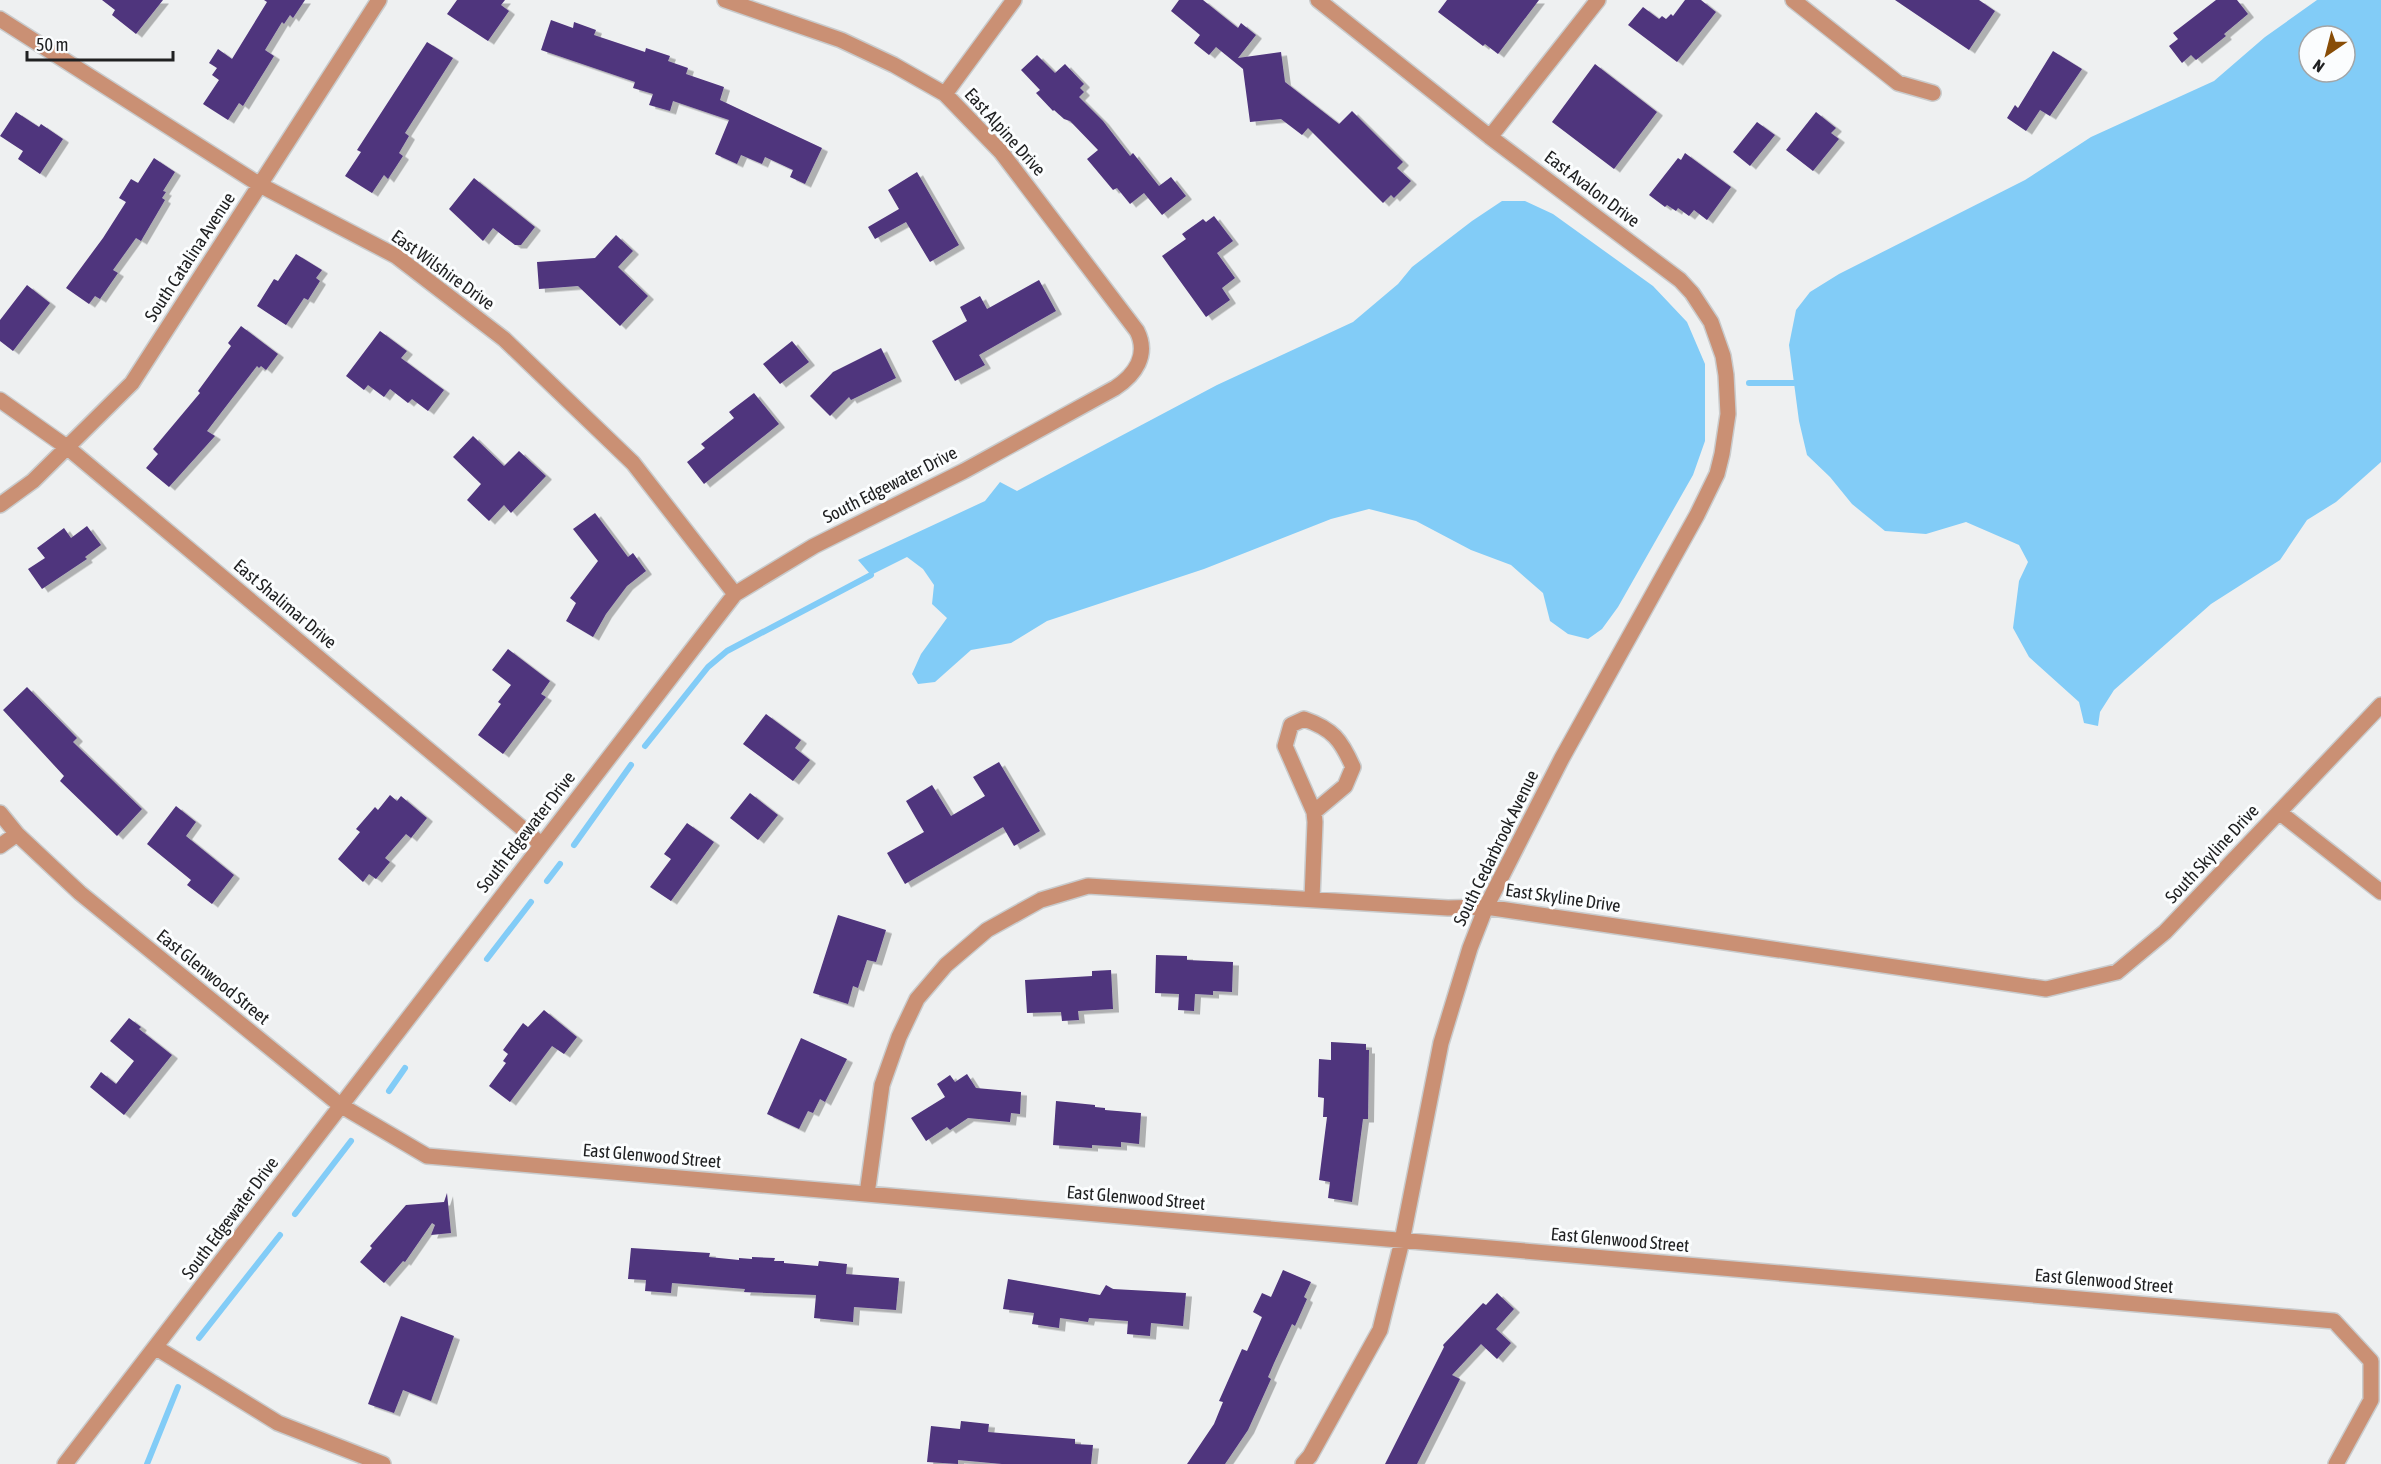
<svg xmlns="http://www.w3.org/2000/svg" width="2381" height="1464" font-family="'Asap Condensed',sans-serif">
  <defs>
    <filter id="shadow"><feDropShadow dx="6" dy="3.5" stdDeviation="0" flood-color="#0004"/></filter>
  </defs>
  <rect width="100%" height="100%" fill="#eef0f1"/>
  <path fill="#82ccf7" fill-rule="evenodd" d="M2317,0h64v462l-45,40 -29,18 -27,40 -69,44 -97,86 -14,22 -2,14 -14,-3 -5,-21 -50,-45 -16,-29 6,-47 9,-19 -9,-17 -53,-23 -40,12 -41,-3 -33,-27 -22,-27 -23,-22 -8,-34 -10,-76 7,-35 14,-18 29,-18 186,-94 66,-43 123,-56 51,-44zM2309,36h36v36h-36z
    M1502,201h23l28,13 100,72 34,36 18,42v77l-12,34 -75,132 -16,22 -14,10 -20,-5 -18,-13 -7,-28 -32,-28 -40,-15 -55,-29 -47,-12 -38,10 -127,50 -157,52 -36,22 -40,7 -36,32 -17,2 -6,-10 9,-20 26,-36 -15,-14 2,-19 -11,-16 -16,-12 -36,18 -13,-15 127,-59 15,-19 17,9 200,-106 136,-63 45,-38 14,-17 60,-46z"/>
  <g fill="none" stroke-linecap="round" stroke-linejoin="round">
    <path stroke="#82ccf7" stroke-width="6" d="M1749,383h45
      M645,746l63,-79 19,-16 144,-76
      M574,845l57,-80
      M547,881l13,-17
      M487,959l44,-57
      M389,1091l16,-23
      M295,1214l56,-73
      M199,1338l81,-103
      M147,1464l31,-77"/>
  </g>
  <path fill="#4f347d" filter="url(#shadow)" d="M102,0h61l-27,34 -24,-19 3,-5z
    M264,0h41l-12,18 -3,-3 -6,9 -2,-2 -17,28 9,6 -31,50 -4,-3 -11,17 -25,-16 16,-24 -7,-5 5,-7 -8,-5 9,-14 14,10 35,-57z
    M457,0h48l-4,5 8,6 -21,30 -41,-27z
    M1179,0h24l35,28 3,-5 15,12 -18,23 43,-6 4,30 54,42 13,-13 51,51 -6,6 14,13 -17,17 -3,-3 -8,8 -75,-75 -6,7 -21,-16 -31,3 -7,-53 -27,-22 -7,8 -15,-12 6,-8 -29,-24z
    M1447,0h92l-41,54 -13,-10 -2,2 -45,-34z
    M1685,0h16l15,12 -39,50 -49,-37 15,-18 16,12 3,-3 4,3 5,-5 2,2z
    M1895,0h84l16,11 -26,39z
    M2216,0h21l11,14 -24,20 2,2 -30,24 -5,-5 -9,8 -13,-17 9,-7 -5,-6z
    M551,20l22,8 1,-6 22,8 -2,5 51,17 1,-4 24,8 -2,5 20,7 -2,6 38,13 -4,13 102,48 -17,36 -15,-7 3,-7 -28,-13 -3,7 -21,-9 -4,9 -22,-10 14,-34 -56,-19 -3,10 -21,-6 4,-11 -20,-6 2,-6 -94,-32z
    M427,42l26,16 -48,75 4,3 -10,17 4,3 -15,23 -4,-4 -12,18 -27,-17 16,-24 -4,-2z
    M2053,51l29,18 -32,47 -10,-6 -14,21 -19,-13 8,-13 3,3z
    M1037,55l18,18 10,-9 19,20 -4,4 4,4 -5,5 24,24 27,35 3,-3 26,33 12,-9 15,19 -24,19 -18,-22 -14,11 -13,-16 -4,2 -26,-31 11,-9 -28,-29 -6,-2 -10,-9 -1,1 -17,-18 4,-3 -19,-20z
    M1595,64l62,48 -43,57 -62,-47z
    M16,112l23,15 2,-3 22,15 -23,35 -22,-15 5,-8 -23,-15z
    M1816,112l20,16 -5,5 8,6 -26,32 -27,-21z
    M1757,122l18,13 -25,31 -17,-14z
    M1685,153l46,34 -24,33 -13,-10 -5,6 -11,-8 -2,3 -9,-6 -2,2 -16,-12 29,-37 3,2z
    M154,158l21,14 -12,19 3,1 -4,6 3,2 -24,41 -5,-3 -23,32 5,3 -18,26 -5,-3 -6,8 -23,-16 37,-50 23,-36 -7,-4 12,-19 7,4z
    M917,172l42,73 -29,17 -24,-40 -31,17 -7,-12 31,-18 -11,-19z
    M474,178l61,49 -14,18h-6l-22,-17 -10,13 -34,-32z
    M1214,216l19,25 -16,12 18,25 -13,10 8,12 -24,17 -44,-61 24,-17 -4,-5 21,-15 3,3z
    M616,235l17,16 -15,16 30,29 -28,30 -42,-40 -39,3 -2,-27 58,-4z
    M296,254l26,16 -6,8 4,3 -12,19 -4,-2 -18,27 -29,-19 17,-27 4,2z
    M1039,280l17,31 -77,44 6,10 -30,16 -23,-40 35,-20 -7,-14 20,-11 7,13z
    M27,285l23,18 -37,48 -13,-10v-21z
    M241,326l37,28 -12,16 -5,-4 -2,2 -2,-2 -50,65 8,5 -46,51 -23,-19 12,-14 -5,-5 47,-56 -2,-2 33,-45 -3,-3z
    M380,331l27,20 -6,7 43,32 -16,21 -16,-12 -4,4 -18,-14 -6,8 -16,-12 -4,5 -18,-14z
    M792,341l17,21 -29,22 -17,-20z
    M881,348l15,30 -45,22 -2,-3 -19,19 -20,-20 23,-24z
    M754,393l25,31 -75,60 -17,-22 18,-14 -4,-4 33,-26 -5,-6z
    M473,436l31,30 15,-15 27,25 -35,37 -7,-8 -15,16 -22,-21 14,-16 -28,-27z
    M595,513l33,44 5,-4 13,18 -19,15 -21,28 -13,23 -27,-16 10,-18 -6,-5 28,-37 -25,-32z
    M87,526l14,19 -16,12 2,2 -45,30 -14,-20 17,-11 -8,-10 27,-20 7,10z
    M508,649l42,32 -9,13 5,3 -43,57 -25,-19 23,-31 -3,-2 13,-17 -19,-15z
    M27,687l50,51 -4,4 69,67 -25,27 -57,-55 4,-5 -61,-66z
    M766,714l35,26 -6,8 15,12 -17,21 -50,-37z
    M999,762l41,69 -26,15 -11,-19 -98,57 -18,-31 37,-21 -18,-31 26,-16 19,31 34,-20 -12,-19z
    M750,793l28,22 -20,25 -28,-22z
    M390,795l7,6 4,-5 26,22 -16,20 -5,-4 -21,24 5,4 -14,17 -7,-5 -6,8 -25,-23 22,-27 -4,-3 19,-22 3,3z
    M176,806l20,16 -10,14 48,39 -22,29 -25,-19 4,-5 -44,-36z
    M687,823l27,19 -43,59 -21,-14 21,-28 -7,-5z
    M838,915l48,15 -10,32 -9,-2 -9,28 -5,-2 -5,18 -35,-11z
    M1156,955l31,1v4l46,2 -1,30 -19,-1v4l-18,-1 -1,17 -16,-1 1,-16 -24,-1z
    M1111,970l2,39 -35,2 1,9 -17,1 -1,-9 -34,1 -2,-33 67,-4v-5z
    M544,1010l33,27 -13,17 -12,-8 -42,56 -21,-16 17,-23 -3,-2 5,-7 -5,-4 20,-27 5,4z
    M129,1018l12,9 -2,2 33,26 -48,60 -34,-28 11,-15 15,12 18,-23 -24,-20z
    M801,1038l46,21 -22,43 -5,-3 -7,14 -5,-2 -9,18 -32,-15z
    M1331,1042l35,2v6h3l-1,69h-5l-11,83 -24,-4 2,-16 -11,-2 8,-63h-4l1,-19 -6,-1 1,-38 12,1z
    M967,1074l9,14 45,4 -1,22 -9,-1 -1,9 -42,-4 -18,12 -3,-3 -21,14 -15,-23 34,-21 -8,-13 13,-9 5,7z
    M1056,1101l39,4v2l10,1v2l36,3 -2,31 -18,-2v5l-29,-2v3l-39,-3z
    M447,1193l4,40 -20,2 4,-10 -3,-2 -27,39 -2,-1 -19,22 -24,-21 12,-14 -2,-2 36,-41 38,-3z
    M631,1248l79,5 -1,4 30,3v-2l13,1v-2l23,1 -1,3h10v2l34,3 1,-5 28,3 -1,10 53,4 -3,32 -42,-3 -1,15 -39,-4 2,-23 -72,-3 1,-3 -73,-6 -1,10 -26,-2 1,-11 -18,-1z
    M1283,1270l28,12 -7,15 3,2 -12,27 -3,-2 -18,39 -6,14 3,2 -23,51 -23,34h-38l27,-40 9,-22 -4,-1 23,-52 5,2 15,-34 -9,-5 9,-19 9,4z
    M1008,1279l92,16 6,-10 7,4 73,4 -3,33 -32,-3 -1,13 -23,-2 1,-13 -39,-3 -1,4 -28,-4 -1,10 -27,-4 2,-11 -31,-4z
    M1497,1293l17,16 -18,20 15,14 -14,16 -16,-15 -29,31 8,4 -43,85h-32l59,-117 -1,-2 40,-42 3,2z
    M401,1316l53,20 -23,65 -28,-11 -9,23 -26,-9z
    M961,1421l28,3 -1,8 87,7v5l18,1 -2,19h-89l-44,-4v4l-31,-2 4,-36 29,3z"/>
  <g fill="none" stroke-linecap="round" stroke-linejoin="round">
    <g stroke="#c9cbcc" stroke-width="18">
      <path id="minor" d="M1793,0l105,83 35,10
        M0,19l260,166 136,71 108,83 129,124 102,131
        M945,94l69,-94
        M1490,137l108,-137
        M0,400l68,48 473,396
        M0,505l33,-24 99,-98 247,-383
        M2279,812l102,80
        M0,813l17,21 63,59 260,212 87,51 1907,165 37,40v39l-35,64
        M0,846l17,-12
        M1312,899l3,-77 -1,-10 -29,-66 6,-21 13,-6c29,10 37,21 49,48l-8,19 -31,26
        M867,1194l15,-109 17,-48 18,-38 29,-34 41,-35 54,-30 47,-14 360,22 38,-1 560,82 71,-17 48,-40 216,-227
        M155,1347l123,76 105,41
        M65,1464l670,-870 79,-48 150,-75 151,-83c20,-13 34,-33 22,-57l-136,-179 -56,-58 -51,-29 -53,-25 -116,-40
        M1303,1464l7,-8 70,-126 22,-89 39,-198 29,-95 16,-41 76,-149 135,-243 20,-41 5,-20 6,-40 -2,-39 -3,-19 -12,-34 -19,-29 -12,-13 -190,-143 -172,-137"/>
    </g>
    <use href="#minor" stroke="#ca9074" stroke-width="15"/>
  </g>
  <g text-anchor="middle" stroke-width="6" stroke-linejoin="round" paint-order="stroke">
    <g font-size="18" fill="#202122" stroke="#fbfdfe">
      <text transform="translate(1005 132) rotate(48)" y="6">East Alpine Drive</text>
      <text transform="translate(1592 189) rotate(37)" y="6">East Avalon Drive</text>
      <text transform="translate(190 257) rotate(-57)" y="6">South Catalina Avenue</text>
      <text transform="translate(443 270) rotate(36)" y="6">East Wilshire Drive</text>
      <text transform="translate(890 485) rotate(-27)" y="6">South Edgewater Drive</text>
      <text transform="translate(285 604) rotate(40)" y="6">East Shalimar Drive</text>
      <text transform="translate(526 832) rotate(-52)" y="6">South Edgewater Drive</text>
      <text transform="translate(1496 848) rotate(-64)" y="6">South Cedarbrook Avenue</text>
      <text transform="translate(2212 854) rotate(-47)" y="6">South Skyline Drive</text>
      <text transform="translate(1563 898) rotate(8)" y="6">East Skyline Drive</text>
      <text transform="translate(213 977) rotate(39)" y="6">East Glenwood Street</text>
      <text transform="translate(652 1156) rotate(5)" y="6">East Glenwood Street</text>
      <text transform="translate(1136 1198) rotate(5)" y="6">East Glenwood Street</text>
      <text transform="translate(230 1218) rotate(-53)" y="6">South Edgewater Drive</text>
      <text transform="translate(1620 1240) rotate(5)" y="6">East Glenwood Street</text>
      <text transform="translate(2104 1281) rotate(5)" y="6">East Glenwood Street</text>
    </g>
  </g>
  <g transform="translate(2327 54) rotate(215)"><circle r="28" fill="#fbfdfe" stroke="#a3a5a6" stroke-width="1.5"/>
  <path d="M0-4.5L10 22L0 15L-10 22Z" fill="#884d07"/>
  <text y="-9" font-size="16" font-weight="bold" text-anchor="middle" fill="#202122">N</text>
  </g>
  <path d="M27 51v9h146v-9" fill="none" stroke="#202122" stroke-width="3"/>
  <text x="36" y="51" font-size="18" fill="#202122" stroke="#fbfdfe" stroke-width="4.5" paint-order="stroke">50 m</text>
</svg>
